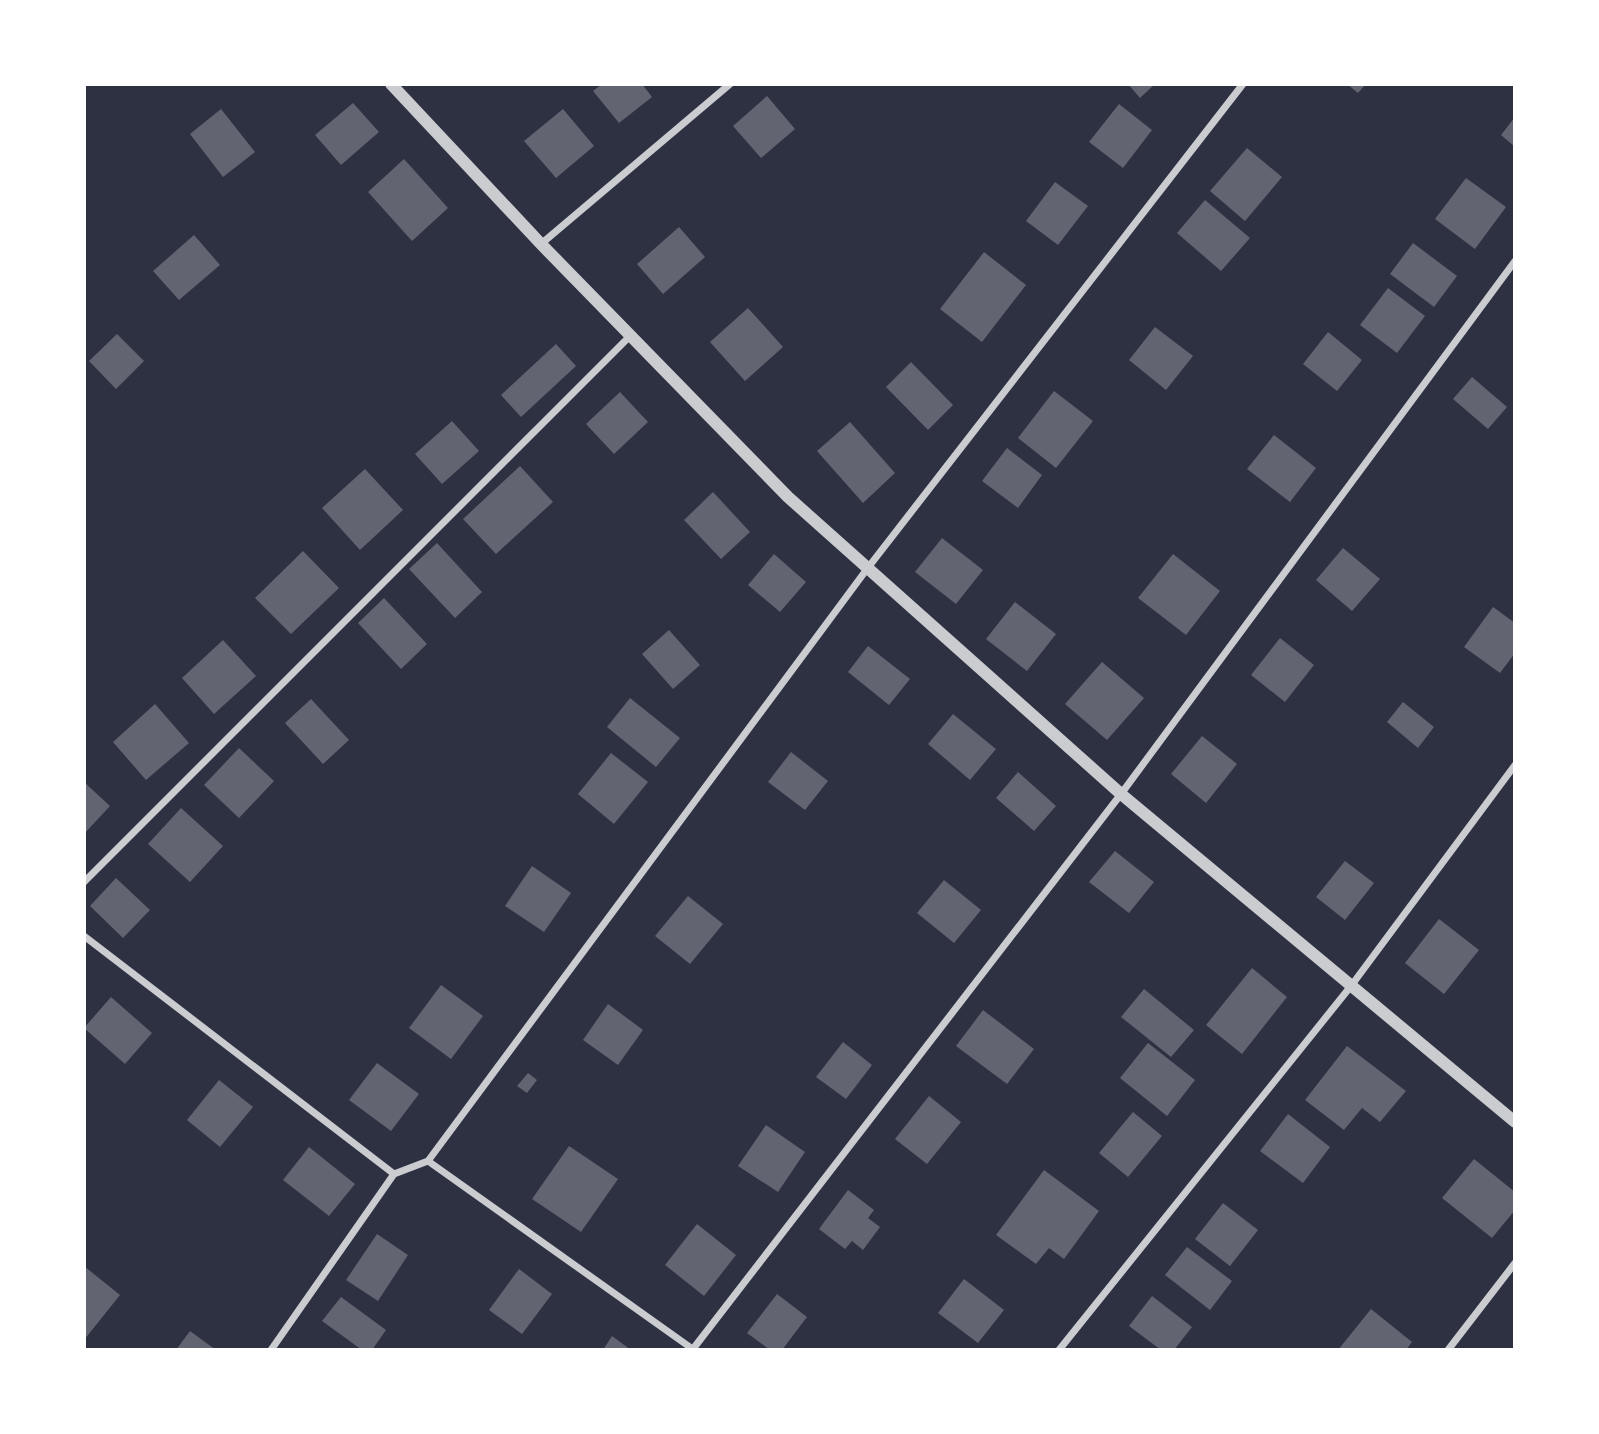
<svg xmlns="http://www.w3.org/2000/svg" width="1599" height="1434" font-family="'DejaVu Sans',sans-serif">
  <rect width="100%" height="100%" fill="#2d3142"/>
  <path fill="#626471" d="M602,84h40l10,13 -33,26 -26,-32z
    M1128,84h27l-15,14z
    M1347,84h19l-8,9z
    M767,96l28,33 -34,29 -28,-32z
    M353,103l26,29 -38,33 -26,-30z
    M1119,104l33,26 -29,38 -34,-26z
    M221,109l34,43 -32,25 -33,-43z
    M563,109l31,37 -38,32 -32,-37z
    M1515,117v30l-14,-12z
    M1247,148l35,29 -37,44 -35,-30z
    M404,159l44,49 -36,33 -44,-49z
    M1466,178l40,29 -31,42 -40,-30z
    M1055,182l33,24 -30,39 -32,-24z
    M1205,200l45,38 -29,33 -44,-38z
    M679,227l26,30 -42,37 -26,-30z
    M194,235l26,30 -41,35 -26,-29z
    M1413,243l44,33 -23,31 -44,-33z
    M984,252l42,33 -44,57 -42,-33z
    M1388,288l37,28 -28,37 -37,-28z
    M748,308l35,39 -38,34 -35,-39z
    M1155,327l38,29 -27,34 -37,-30z
    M1328,332l34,28 -25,31 -34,-27z
    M117,334l27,27 -28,28 -27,-28z
    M556,344l20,22 -55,51 -20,-22z
    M911,362l42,43 -25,25 -42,-43z
    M1472,377l35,30 -19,22 -35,-30z
    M1054,391l39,30 -37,47 -38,-30z
    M620,392l28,30 -34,32 -28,-30z
    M452,421l27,30 -37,33 -27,-30z
    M850,422l45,51 -32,30 -46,-52z
    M1274,435l42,33 -26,34 -43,-33z
    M1007,448l35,27 -24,33 -36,-27z
    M520,466l33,36 -57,52 -33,-35z
    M365,469l38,41 -43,40 -38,-42z
    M713,492l37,40 -29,27 -37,-39z
    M942,538l41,32 -27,34 -41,-32z
    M437,543l45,49 -27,26 -46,-49z
    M1343,548l37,31 -28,32 -36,-31z
    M303,551l36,37 -48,46 -36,-36z
    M774,554l32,28 -26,30 -32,-27z
    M1173,554l47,37 -34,44 -48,-37z
    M384,598l43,46 -26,25 -43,-46z
    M1015,602l41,32 -29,37 -41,-32z
    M1493,607l22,16v30l-15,20 -36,-26z
    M669,630l31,35 -27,24 -31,-35z
    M1280,638l34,27 -29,37 -34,-27z
    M223,640l33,36 -42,38 -32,-36z
    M868,646l42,33 -21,26 -41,-33z
    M1102,662l42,36 -37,42 -42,-36z
    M630,698l50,40 -24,29 -49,-40z
    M311,699l38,41 -26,24 -38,-41z
    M1403,702l31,25 -16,21 -31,-26z
    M155,704l34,39 -43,37 -33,-38z
    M953,714l43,35 -26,31 -42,-36z
    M1202,736l35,28 -31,39 -35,-29z
    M239,748l35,33 -35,37 -35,-33z
    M791,752l37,29 -23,29 -37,-28z
    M611,753l37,29 -34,42 -36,-30z
    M1018,772l38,34 -22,25 -38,-33z
    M84,782l26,24 -26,28z
    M181,808l42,38 -33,36 -42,-38z
    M1115,851l39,31 -25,31 -40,-31z
    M1345,861l29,22 -29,37 -29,-23z
    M532,866l39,27 -27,39 -39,-26z
    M116,878l34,32 -27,28 -33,-32z
    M944,880l37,30 -27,33 -37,-30z
    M688,896l35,28 -33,40 -35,-28z
    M1439,919l40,31 -35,44 -39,-31z
    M1252,968l35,29 -45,57 -36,-29z
    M441,985l42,31 -32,43 -42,-31z
    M1144,989l50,41 -23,27 -50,-40z
    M111,997l41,36 -27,31 -41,-36z
    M608,1004l35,26 -25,35 -35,-25z
    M983,1010l51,39 -27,35 -51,-38z
    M843,1042l29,23 -26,34 -30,-22z
    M1148,1043l47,37 -28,36 -47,-38z
    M1347,1046l59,45 -26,31 -18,-14 -18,22 -39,-30z
    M377,1063l42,31 -28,37 -42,-31z
    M528,1073l9,7 -10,13 -10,-7z
    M219,1080l34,27 -33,40 -33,-27z
    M929,1096l32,26 -34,42 -32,-25z
    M1133,1112l29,24 -34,41 -29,-24z
    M1288,1114l42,33 -27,36 -43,-32z
    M766,1125l39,27 -27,40 -40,-26z
    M569,1146l49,33 -37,53 -49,-33z
    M309,1147l46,37 -26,32 -46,-36z
    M1474,1159l41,33v18l-23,28 -50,-40z
    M1044,1170l55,41 -35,48 -15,-11 -13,16 -40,-29z
    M848,1190l26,20 -6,8 12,9 -17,23 -11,-9 -7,8 -26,-20z
    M1223,1203l35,27 -28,36 -35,-27z
    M697,1224l39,31 -32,41 -39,-31z
    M377,1234l31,21 -30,46 -32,-21z
    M1187,1247l45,34 -22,29 -45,-35z
    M84,1266l36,29 -36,45z
    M519,1269l33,25 -30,40 -33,-24z
    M964,1279l40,31 -26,33 -40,-30z
    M777,1294l30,23 -25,33h-12l-23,-17z
    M1152,1296l40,31 -18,23h-13l-32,-24z
    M341,1297l45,33 -14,20h-10l-40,-29z
    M1371,1309l41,33 -6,8h-68z
    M190,1331l26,19h-40z
    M612,1336l19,14h-28z"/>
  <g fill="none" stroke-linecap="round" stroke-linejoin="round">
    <path stroke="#caccd0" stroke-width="7" d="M541,244l189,-160
      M84,882l547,-547
      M84,936l310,238
      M428,1161l266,189
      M693,1349l428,-555 394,-533
      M271,1350l123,-176 34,-13 439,-592 376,-485
      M1059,1350l292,-364 164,-221
      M1448,1350l67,-87"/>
    <path stroke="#caccd0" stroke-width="12" d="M391,84l150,160 247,253 333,297 394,328"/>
  </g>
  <rect width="1599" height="1434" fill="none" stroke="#ffffff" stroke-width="172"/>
</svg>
